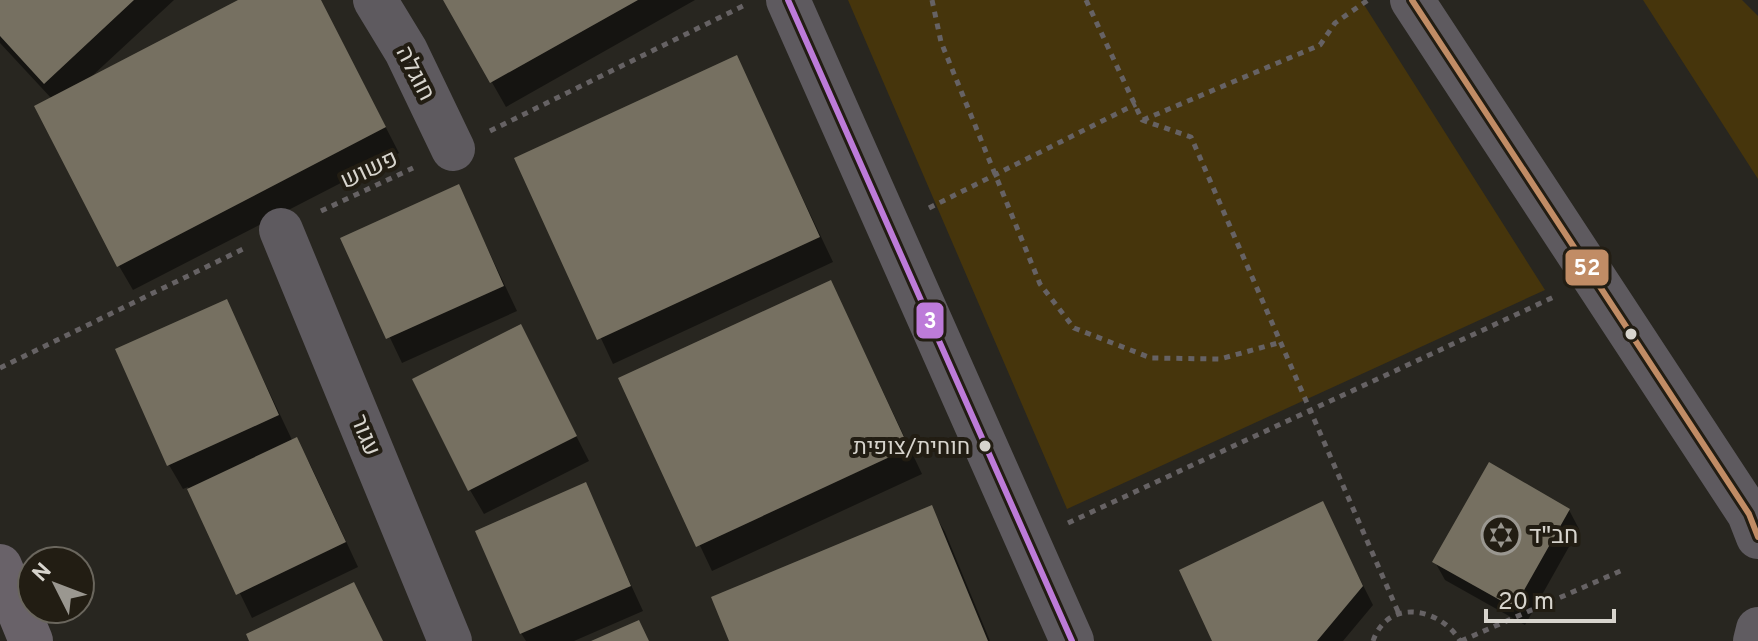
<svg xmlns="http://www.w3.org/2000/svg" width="1758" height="641" font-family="Overpass,Heebo,sans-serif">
  <rect width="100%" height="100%" fill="#282620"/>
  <path fill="#46350c" d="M848,0h513l184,290 -478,219z
    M1643,0h99l16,16v163z"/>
  <path fill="#0007" d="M0,0h174l-83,77 151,-77h78l79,153 -266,137 -14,-24 -67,-167 -52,-56z
    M445,0h250l-189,107z
    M736,58l97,204 -220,102 -96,-205z
    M458,186l59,125 -115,52 -59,-124z
    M831,282l91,192 -210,97 -91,-192z
    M226,301l67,141 3,-2 14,24 48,103 -106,51 -64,-131 -5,2 -14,-24z
    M520,326l69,135 -105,53 -14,-24z
    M585,485l58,126 -69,30h-48l-5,-8z
    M1322,504l51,101 -30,36h-129z
    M931,508l14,24 45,109h-258z
    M1569,510l10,19 -54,96 -80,-45 -10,-18z"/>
  <path fill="#767061" d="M0,0h134l-90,84 -44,-48z
    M238,0h83l65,127 -269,140 -83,-161z
    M443,0h195l-148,83z
    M737,55l83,182 -223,103 -83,-182z
    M459,184l45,102 -118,53 -46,-101z
    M831,280l78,168 -213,99 -78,-169z
    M227,299l52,116 -112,51 -52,-117z
    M521,324l56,112 -109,55 -56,-112z
    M297,437l49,105 -110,53 -49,-106z
    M1489,462l81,47 -56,99 -82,-46z
    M586,482l45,104 -111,48 -45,-103z
    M1323,501l40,85 -46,55h-105l-33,-71z
    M932,505l56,136h-259l-18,-44z
    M354,582l29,59h-134l-3,-7z
    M639,620l10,21h-58z"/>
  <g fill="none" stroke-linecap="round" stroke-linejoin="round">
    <path stroke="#666264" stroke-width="5" stroke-dasharray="6 6" stroke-linecap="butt" d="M932,0l9,42 99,242 34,44 77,30 69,1 58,-16
      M1086,0l56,120 49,17 208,477
      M1143,120l177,-75 15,-22 33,-23
      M490,131l257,-127
      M929,208l207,-104
      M321,211l92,-43
      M0,368l243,-119
      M1068,523l488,-227
      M1373,641c15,-44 68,-33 87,0
      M1461,641l164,-72"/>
    <path stroke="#5e5a5f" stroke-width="44" d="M375,0l31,51 47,98
      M788,0l284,641
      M1412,0l337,514 9,23
      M281,230l169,411"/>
    <path stroke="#605c61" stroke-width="44" d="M1755,641l3,-12"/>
    <path stroke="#696269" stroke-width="44" d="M0,566l31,75"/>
    <g stroke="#221d13" stroke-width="12">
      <path id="bus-1" d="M788,0l284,641"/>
    </g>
    <g stroke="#221d13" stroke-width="12">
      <path id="bus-2" d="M1412,0l337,514 9,23"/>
    </g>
    <use href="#bus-1" stroke="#bd7bd9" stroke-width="6"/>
    <use href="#bus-2" stroke="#c18c65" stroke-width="6"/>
  </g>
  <defs>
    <g id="synagogue-ring" transform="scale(2)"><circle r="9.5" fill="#221d13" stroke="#9a9790" stroke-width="1.5"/><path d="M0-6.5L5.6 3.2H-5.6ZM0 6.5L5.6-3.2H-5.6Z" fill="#9a9790"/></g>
  </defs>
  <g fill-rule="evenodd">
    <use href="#synagogue-ring" x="1501" y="535"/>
  </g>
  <g fill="#d7d4cd" stroke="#221d13" stroke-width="3">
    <circle cx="1631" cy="334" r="7"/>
    <circle cx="985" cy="446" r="7"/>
  </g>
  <g text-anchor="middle" stroke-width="8" stroke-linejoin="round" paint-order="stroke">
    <g font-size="22" fill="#d7d4cd" stroke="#221d13" text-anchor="end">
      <text x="970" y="454">חוחית/צופית</text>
    </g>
    <g font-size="24" fill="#d7d4cd" stroke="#221d13">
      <text transform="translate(416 73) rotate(63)" y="8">חוגלה</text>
      <text transform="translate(369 169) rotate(-25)" y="8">פשוש</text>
      <text transform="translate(366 435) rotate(68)" y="8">עגור</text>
    </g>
    <g font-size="24" fill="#d7d4cd" stroke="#221d13" text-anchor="start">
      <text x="1529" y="543">חב"ד</text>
    </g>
  </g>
  <g stroke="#221d13" stroke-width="3">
    <rect x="1564" y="248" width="46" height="39" rx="8" fill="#c18c65"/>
    <rect x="915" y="301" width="30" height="39" rx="8" fill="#bd7bd9"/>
  </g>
  <g font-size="22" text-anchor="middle" font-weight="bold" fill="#fff">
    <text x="1587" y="275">52</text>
    <text x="930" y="328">3</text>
  </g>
  <g transform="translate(56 585) rotate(312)"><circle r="38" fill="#221d13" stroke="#6a665d" stroke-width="2"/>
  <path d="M0-6L14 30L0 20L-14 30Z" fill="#9a9790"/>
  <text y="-12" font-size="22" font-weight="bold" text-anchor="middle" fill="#d7d4cd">N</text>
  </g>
  <path d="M1486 609v12h128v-12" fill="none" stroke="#d7d4cd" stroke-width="4"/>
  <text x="1498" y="609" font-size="24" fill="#d7d4cd" stroke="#221d13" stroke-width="6" paint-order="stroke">20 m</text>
</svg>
